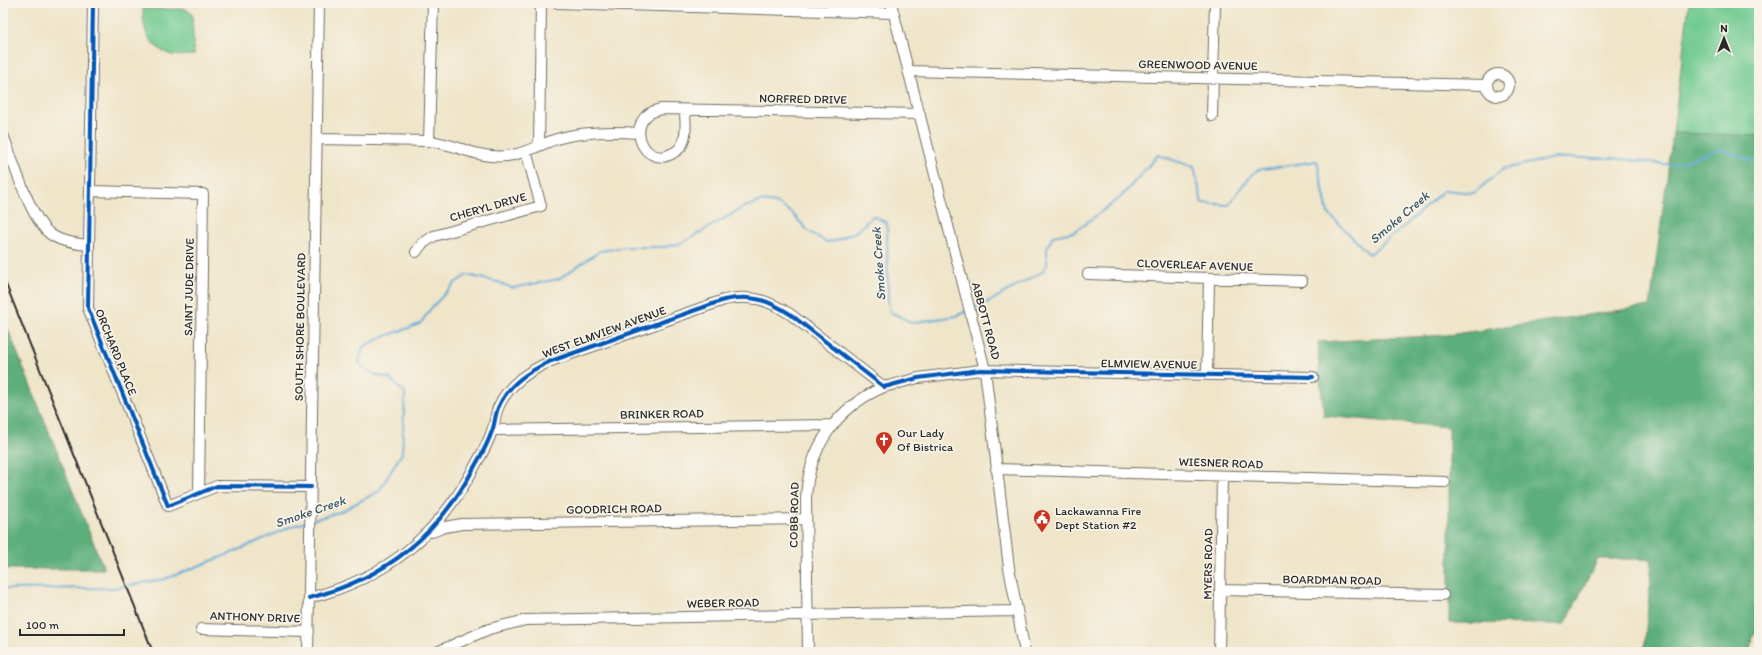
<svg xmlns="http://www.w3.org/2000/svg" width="1762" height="655" font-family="Itim,sans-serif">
  <rect width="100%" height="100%" fill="#f7f3e8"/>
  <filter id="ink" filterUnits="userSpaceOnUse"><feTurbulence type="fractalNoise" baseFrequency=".025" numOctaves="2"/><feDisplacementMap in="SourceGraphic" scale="8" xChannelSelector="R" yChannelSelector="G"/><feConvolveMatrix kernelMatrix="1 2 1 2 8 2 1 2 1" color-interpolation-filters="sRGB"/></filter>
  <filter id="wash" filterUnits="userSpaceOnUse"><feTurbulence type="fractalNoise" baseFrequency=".012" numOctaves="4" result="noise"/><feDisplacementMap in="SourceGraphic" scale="16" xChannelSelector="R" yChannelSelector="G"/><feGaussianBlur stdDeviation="0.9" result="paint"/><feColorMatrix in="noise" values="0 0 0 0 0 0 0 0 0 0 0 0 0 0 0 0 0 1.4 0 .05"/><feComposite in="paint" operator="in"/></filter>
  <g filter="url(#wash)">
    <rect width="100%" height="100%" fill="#efe5c9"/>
    <path fill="#71ca90" stroke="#4e7a5e" d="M1689,3h70v133l-86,-3z
      M143,9h43l6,5 2,41c-8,0 -19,2 -25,-1 -20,-8 -27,-24 -26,-45z"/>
    <path fill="#5cae7a" stroke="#446c52" d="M1673,133l86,3v494l-7,6 -2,16h-106l8,-93h-54l-33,65 -116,-1v-196l-125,-11 -5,-46 -1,-28 130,-7 202,-29z
      M3,317l101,252h-101z"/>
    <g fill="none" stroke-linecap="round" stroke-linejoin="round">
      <path stroke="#5ea7d6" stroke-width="2" d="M973,308l17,-7 52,-29 5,-7v-17l6,-12 21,-4 47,-35 37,-42 36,12 8,36 27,2 13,-19 15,-16 60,-9 11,52 41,41 29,-22 46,-42 30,3 29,-24 51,-11h59l59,7 48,-16 39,14
        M313,520l29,-9 37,-20 23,-38 3,-60 -16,-15 -14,-3 -10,-6 -6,-6 4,-16 20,-10 37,-13 12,-17 23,-24 12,-8 31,7 14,6 47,-9 41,-28 26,-4h38l18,-4 60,-35 19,-7 15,2 16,10 15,17 19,12 9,-1 22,-10 16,-15 14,7 1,77 2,12 11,5 10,6 45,-7 11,-5
        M3,589l111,-1 51,-9 69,-27 58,-26 15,-4"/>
    </g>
  </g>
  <g filter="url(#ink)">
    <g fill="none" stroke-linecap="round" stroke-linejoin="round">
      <g stroke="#706c62" stroke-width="12">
        <path id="minor" d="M93,3l-5,305 80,198 49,-20 94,1
          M558,3l336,10
          M891,3l94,367 24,198 16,84
          M908,71l578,14
          M1487 85a11 11 0 1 1 22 0a11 11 0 1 1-22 0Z
          M685,111c0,9 2,19 -1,28 -1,6 -5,11 -11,14 -30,18 -52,-36 -12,-44l259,5
          M1212,116l3,-113
          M3,135c10,25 28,88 50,101 10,6 24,8 36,9
          M317,139l112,2c29,3 47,18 78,15 19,-2 35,-13 53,-18 26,-7 52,-7 79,-5
          M429,141l4,-138
          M539,146l2,-143
          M90,191l113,3 -4,299
          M416,252l6,-8 12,-8 107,-30 -15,-55
          M1088,274l214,7
          M1207,375l2,-96
          M493,430l338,-5
          M996,469l449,13
          M432,532l13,-5 17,-3 344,-5
          M1220,590l223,5
          M309,598c78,-20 130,-63 167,-134 6,-10 12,-21 16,-33 3,-7 3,-16 6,-23 10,-24 31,-37 53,-47l173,-61c27,-6 44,0 66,14l94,73 34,-9 62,-8 333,7
          M201,629l108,3
          M308,652l11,-649
          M437,652l52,-23 37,-9 490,-9
          M808,652l-2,-153c2,-51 31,-92 78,-112
          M1219,652l3,-175"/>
      </g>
      <use href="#minor" stroke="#fff" stroke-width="10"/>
      <path stroke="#2b2b2b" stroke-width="2" d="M3,277l150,375"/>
      <g stroke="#f7f3e8" stroke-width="6">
        <path id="cycleway" d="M93,3l-5,305 80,198 49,-20 94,1
          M309,598c78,-20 130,-63 167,-134 6,-10 12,-21 16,-33 3,-7 3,-16 6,-23 10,-24 31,-37 53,-47l173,-61c27,-6 44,0 66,14l94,73 34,-9 62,-8 333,7"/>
      </g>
      <use href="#cycleway" stroke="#0057b8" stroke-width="4"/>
    </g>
  </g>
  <defs>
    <g id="church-pin" transform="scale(0.9)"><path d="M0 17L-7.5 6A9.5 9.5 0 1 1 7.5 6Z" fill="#c8321e" stroke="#f7f3e8"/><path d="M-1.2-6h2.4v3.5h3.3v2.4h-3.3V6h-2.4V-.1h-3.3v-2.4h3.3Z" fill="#fff"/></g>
    <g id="civic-pin" transform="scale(0.9)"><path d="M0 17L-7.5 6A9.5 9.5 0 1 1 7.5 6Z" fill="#c8321e" stroke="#f7f3e8"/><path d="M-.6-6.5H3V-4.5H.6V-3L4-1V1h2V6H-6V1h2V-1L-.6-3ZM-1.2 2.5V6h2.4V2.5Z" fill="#fff"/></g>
  </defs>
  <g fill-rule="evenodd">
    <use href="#church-pin" x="884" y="440"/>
    <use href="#civic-pin" x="1042" y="518"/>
  </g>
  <g text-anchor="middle" stroke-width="3.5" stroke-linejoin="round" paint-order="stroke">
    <g font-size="12" fill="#2b2b2b" stroke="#f7f3e8">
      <text transform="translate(1198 65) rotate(1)" y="4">GREENWOOD AVENUE</text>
      <text transform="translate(803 99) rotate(1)" y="4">NORFRED DRIVE</text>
      <text transform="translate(488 207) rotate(-16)" y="4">CHERYL DRIVE</text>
      <text transform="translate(1195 265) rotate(2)" y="4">CLOVERLEAF AVENUE</text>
      <text transform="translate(189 287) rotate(-89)" y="4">SAINT JUDE DRIVE</text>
      <text transform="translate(986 321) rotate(75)" y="4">ABBOTT ROAD</text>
      <text transform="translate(300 327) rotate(-89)" y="4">SOUTH SHORE BOULEVARD</text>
      <text transform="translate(604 332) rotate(-20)" y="4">WEST ELMVIEW AVENUE</text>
      <text transform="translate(116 352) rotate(68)" y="4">ORCHARD PLACE</text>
      <text transform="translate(1149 364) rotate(1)" y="4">ELMVIEW AVENUE</text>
      <text transform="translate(662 414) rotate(-1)" y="4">BRINKER ROAD</text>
      <text transform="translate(1221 463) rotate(2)" y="4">WIESNER ROAD</text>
      <text transform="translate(614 509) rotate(-1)" y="4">GOODRICH ROAD</text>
      <text transform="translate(794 515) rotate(-89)" y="4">COBB ROAD</text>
      <text transform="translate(1208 564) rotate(-89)" y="4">MYERS ROAD</text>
      <text transform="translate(1332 580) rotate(1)" y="4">BOARDMAN ROAD</text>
      <text transform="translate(723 603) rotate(-1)" y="4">WEBER ROAD</text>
      <text transform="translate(255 617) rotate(2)" y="4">ANTHONY DRIVE</text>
    </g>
    <g font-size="12" fill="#2b2b2b" stroke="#f7f3e8" text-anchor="start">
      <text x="897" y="437">Our Lady<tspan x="897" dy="14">Of Bistrica</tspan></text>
      <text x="1055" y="515">Lackawanna Fire<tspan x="1055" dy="14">Dept Station #2</tspan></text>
    </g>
    <g font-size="13" font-style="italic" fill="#3d5667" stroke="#f7f3e8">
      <text transform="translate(1399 217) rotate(-40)" y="5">Smoke Creek</text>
      <text transform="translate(878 264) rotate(-94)" y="5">Smoke Creek</text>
      <text transform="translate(310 511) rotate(-19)" y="5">Smoke Creek</text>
    </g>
  </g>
  <rect width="1762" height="655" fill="none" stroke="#f7f3e8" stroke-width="16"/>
  <g transform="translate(1724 38)" stroke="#f7f3e8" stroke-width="3" paint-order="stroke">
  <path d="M0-3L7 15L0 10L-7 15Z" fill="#2b2b2b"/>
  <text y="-6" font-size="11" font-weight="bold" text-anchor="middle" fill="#2b2b2b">N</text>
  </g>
  <path d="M20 629v6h104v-6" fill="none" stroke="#2b2b2b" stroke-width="2"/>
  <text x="26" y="629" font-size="12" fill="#2b2b2b" stroke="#f7f3e8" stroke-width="3" paint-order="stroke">100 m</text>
</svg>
